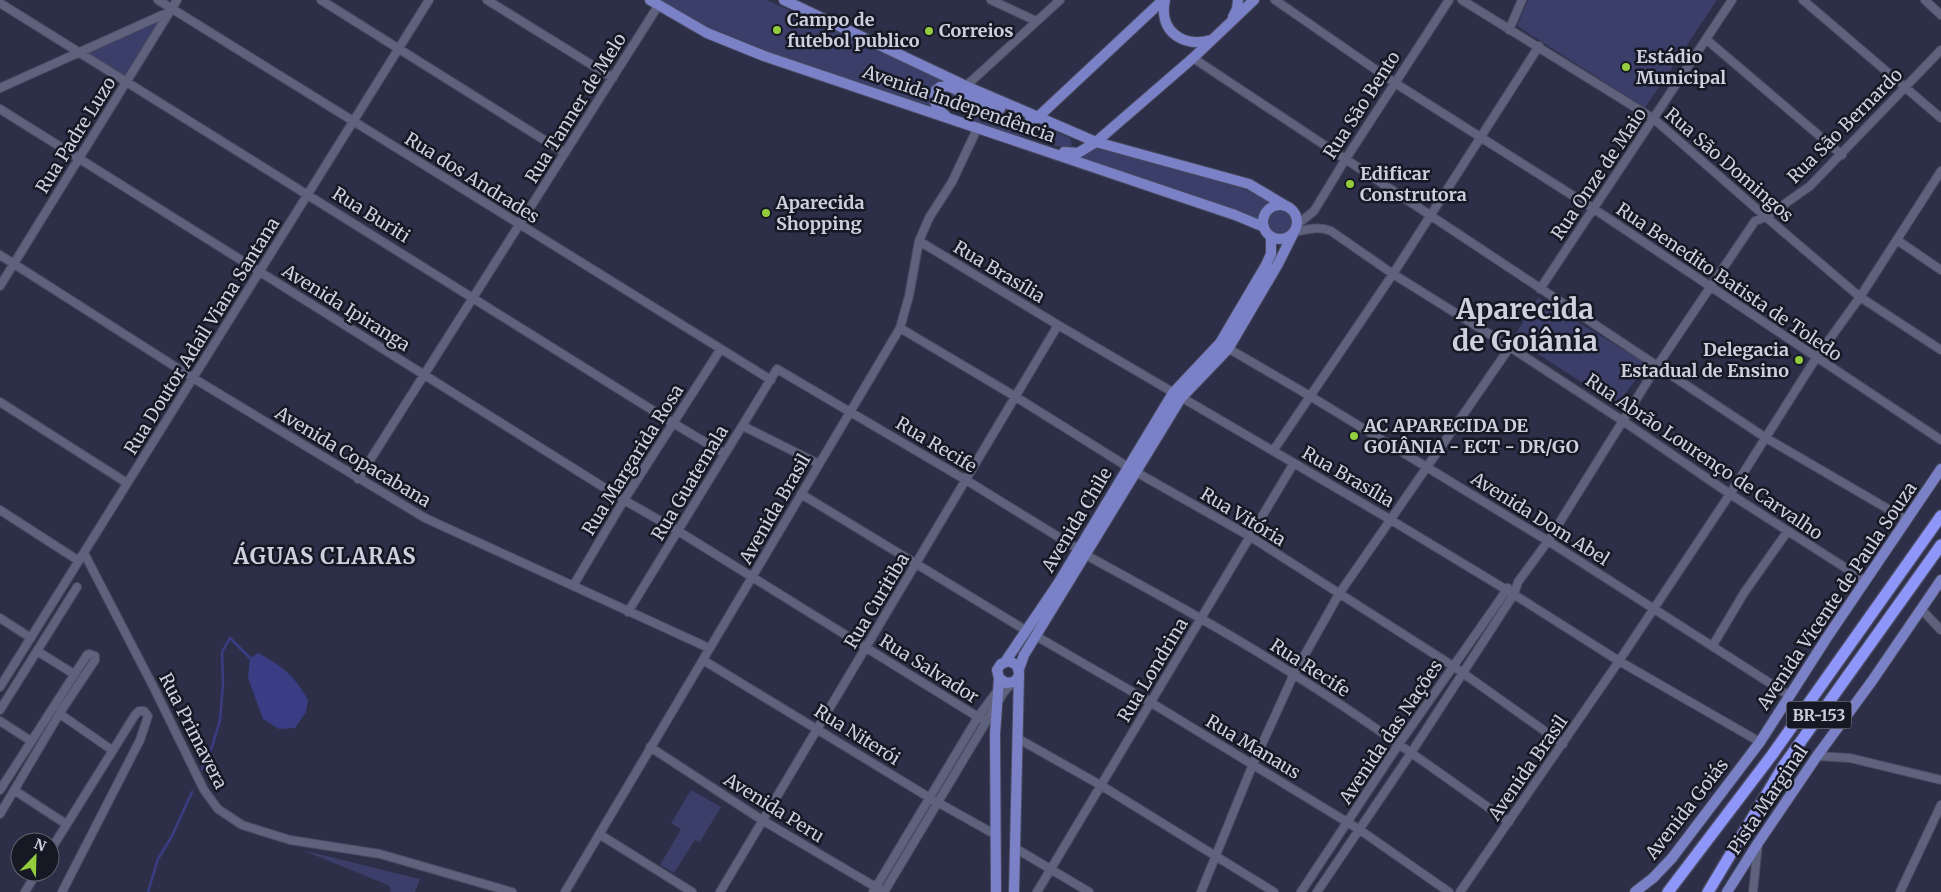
<svg xmlns="http://www.w3.org/2000/svg" width="1941" height="892" font-family="Merriweather,serif">
  <rect width="100%" height="100%" fill="#2c2f47"/>
  <path fill="#3a3e69" d="M654,0h113l175,80c-13,5 -15,17 -10,29l-186,-64 -38,-15z
    M1528,0h189l-72,108 -128,-82z
    M160,20l-35,57 -37,-23 1,-2z
    M950,89l79,35 7,-1 34,15 2,7 -4,3h-5l-39,-12 -14,-1 -34,-12 -6,-6 -30,-13 -2,-7 2,-5z
    M1096,148l139,37 18,8 18,11 -9,6 -5,13 -181,-66z
    M1269 222a12 12 0 1 1 24 0a12 12 0 1 1-24 0Z
    M1538,298l109,66 -30,41 -104,-67z
    M691,790l30,17 -21,35 -5,-2 -21,33 -14,-8 21,-36 -10,-6z
    M302,850l118,29 -5,13h-25l1,-3 -3,-4z"/>
  <path fill="#3b3d84" d="M258,653c25,14 35,21 50,47l-2,12 -11,16 -16,1 -16,-10 -15,-41 2,-20z"/>
  <g fill="none" stroke-linecap="round" stroke-linejoin="round">
    <path stroke="#3b3d84" stroke-width="2.5" d="M202,769l10,-22 8,-27 3,-37 -1,-31 8,-14 20,20
      M148,892l10,-33 14,-23 20,-44"/>
    <g stroke="#494a5f" stroke-width="10">
      <path id="minor" d="M158,0l613,380
        M321,0l244,153
        M487,0l126,78
        M991,0l45,21
        M1275,0l120,83 199,126 347,231
        M1462,0l192,119 112,98 94,80 81,53
        M1803,0l138,118
        M1925,0l16,15
        M0,3l673,420 52,31
        M1509,30l13,-30
        M1707,40l135,115
        M1193,58l573,380 141,82
        M966,86l94,-86
        M0,88l169,-76
        M0,109l624,391 54,31 308,191
        M1298,224l16,-13 31,-51 104,-160
        M1295,232c13,-3 23,-6 36,-1l62,43 117,73 113,74 107,73 136,87
        M1897,240l44,30
        M919,241l139,84 333,195 119,72 109,69 141,81
        M0,255l193,123 232,140 284,130
        M0,286l177,-286
        M1540,289l192,-289
        M900,328l116,69 120,75 115,65 202,129 110,78
        M1224,346l86,50 238,145 242,155
        M0,402l127,81
        M743,426l76,38
        M1273,451l120,-177 146,-228
        M358,479l300,-473
        M801,494l226,137
        M0,510l79,51
        M84,553l70,135 50,102 14,19 24,16 48,15 90,14 132,38
        M1086,555c69,38 140,76 207,119 74,46 145,98 216,148
        M573,586l51,-86 96,-150
        M1921,609l20,21
        M628,612l149,-243 189,111 112,69
        M0,618l31,20
        M1036,636l114,66 210,128 89,62
        M1713,645l31,-52 43,-61
        M37,651l37,23
        M703,660l227,138 66,37
        M0,687l429,-687
        M0,710l77,-123
        M60,714l49,34 4,1
        M0,721l31,20
        M1017,738l85,48 172,106
        M650,747l112,73 122,72
        M1817,756l33,2 91,22
        M0,790l87,-135 2,-1 6,2v4l-34,51 -61,103
        M14,790l52,34
        M599,834l93,58
        M1015,848l74,44
        M50,851l85,-136 4,-4h5l4,5 -8,24 -78,152
        M25,892l12,-20
        M565,892l335,-564 9,-32 10,-55 10,-23 23,-36 26,-55
        M720,892l338,-567
        M873,892l105,-175 20,-27
        M884,892l120,-200 8,-9
        M1037,892l257,-429
        M1201,892l52,-128 41,-90 45,-80 171,-247
        M1301,892l98,-148 109,-156
        M1317,892l94,-139 103,-159 4,-12 30,-41 109,-175 98,-145 11,-4 44,-31 131,-136
        M1460,892l159,-231 111,-167 86,-136 44,-61 81,-126
        M1753,892l5,-48
        M1900,892l41,-87"/>
    </g>
    <g stroke="#494a5f" stroke-width="12">
      <path id="major" d="M650,0l57,33 57,23 471,159 29,12
        M784,0l182,86 130,56 153,42 37,22
        M1165,0c-7,31 18,48 46,40
        M1233,17l4,-8 1,-9
        M945,115c-8,-6 -14,-15 -9,-25l4,-3 8,-1 52,23
        M1030,118h7l126,-118
        M1064,152l14,1 18,-11 97,-84 61,-58
        M1263 222a17 17 0 1 1 34 0a17 17 0 1 1-34 0Z
        M1005,662l54,-80 114,-189 47,-50 46,-78 5,-11v-17
        M1019,669l5,-14 157,-257 47,-49 50,-85 15,-30
        M996,892l-1,-158 4,-56
        M1014,892l5,-219 -2,-8 -8,-4 -8,3 -4,6 2,8 7,5 8,-1 5,-6
        M1635,892l18,-14 19,-20 88,-116 66,-103 115,-170
        M1727,892l31,-49 59,-87 55,-75 69,-101"/>
    </g>
    <g stroke="#494a5f" stroke-width="14">
      <path id="highway" d="M1668,892l104,-137 169,-239
        M1708,892l76,-127 157,-220"/>
    </g>
    <use href="#minor" stroke="#5e627d" stroke-width="8"/>
    <use href="#major" stroke="#7b81c7" stroke-width="10"/>
    <use href="#highway" stroke="#8f96f9" stroke-width="11"/>
  </g>
  <g fill="#93cc3d" stroke="#161823" stroke-width="2">
    <circle cx="777" cy="30" r="5"/>
    <circle cx="929" cy="31" r="5"/>
    <circle cx="1626" cy="67" r="5"/>
    <circle cx="1350" cy="184" r="5"/>
    <circle cx="766" cy="213" r="5"/>
    <circle cx="1799" cy="360" r="5"/>
    <circle cx="1354" cy="436" r="5"/>
  </g>
  <g text-anchor="middle" stroke-width="5" stroke-linejoin="round" paint-order="stroke">
    <rect fill="#161823" stroke="#9799a7" stroke-width="1" x="1786.5" y="701.5" width="65" height="27" rx="4"/>
    <g font-size="16" font-weight="bold" fill="#ced0e0">
      <text x="1819" y="721">BR-153</text>
    </g>
    <g font-size="18" font-weight="bold" fill="#ced0e0" stroke="#161823" text-anchor="start">
      <text x="787" y="26">Campo de<tspan x="787" dy="21">futebol publico</tspan></text>
      <text x="939" y="37">Correios</text>
      <text x="1636" y="63">Estádio<tspan x="1636" dy="21">Municipal</tspan></text>
      <text x="1360" y="180">Edificar<tspan x="1360" dy="21">Construtora</tspan></text>
      <text x="776" y="209">Aparecida<tspan x="776" dy="21">Shopping</tspan></text>
      <text x="1789" y="356" text-anchor="end">Delegacia<tspan x="1789" dy="21">Estadual de Ensino</tspan></text>
      <text x="1364" y="432">AC APARECIDA DE<tspan x="1364" dy="21">GOIÂNIA - ECT - DR/GO</tspan></text>
    </g>
    <g font-size="18" fill="#ced0e0" stroke="#161823">
      <text transform="translate(959 104) rotate(19)" y="6">Avenida Independência</text>
      <text transform="translate(1362 105) rotate(-57)" y="6">Rua São Bento</text>
      <text transform="translate(576 108) rotate(-58)" y="6">Rua Tanner de Melo</text>
      <text transform="translate(1845 126) rotate(-45)" y="6">Rua São Bernardo</text>
      <text transform="translate(76 135) rotate(-58)" y="6">Rua Padre Luzo</text>
      <text transform="translate(1729 165) rotate(41)" y="6">Rua São Domingos</text>
      <text transform="translate(1599 174) rotate(-56)" y="6">Rua Onze de Maio</text>
      <text transform="translate(472 178) rotate(32)" y="6">Rua dos Andrades</text>
      <text transform="translate(371 215) rotate(32)" y="6">Rua Buriti</text>
      <text transform="translate(999 272) rotate(31)" y="6">Rua Brasília</text>
      <text transform="translate(1729 282) rotate(34)" y="6">Rua Benedito Batista de Toledo</text>
      <text transform="translate(346 308) rotate(32)" y="6">Avenida Ipiranga</text>
      <text transform="translate(202 336) rotate(-58)" y="6">Rua Doutor Adail Viana Santana</text>
      <text transform="translate(936 445) rotate(31)" y="6">Rua Recife</text>
      <text transform="translate(353 457) rotate(31)" y="6">Avenida Copacabana</text>
      <text transform="translate(1704 457) rotate(34)" y="6">Rua Abrão Lourenço de Carvalho</text>
      <text transform="translate(633 460) rotate(-58)" y="6">Rua Margarida Rosa</text>
      <text transform="translate(1348 477) rotate(30)" y="6">Rua Brasília</text>
      <text transform="translate(690 483) rotate(-59)" y="6">Rua Guatemala</text>
      <text transform="translate(775 509) rotate(-60)" y="6">Avenida Brasil</text>
      <text transform="translate(1243 517) rotate(31)" y="6">Rua Vitória</text>
      <text transform="translate(1540 519) rotate(32)" y="6">Avenida Dom Abel</text>
      <text transform="translate(1077 520) rotate(-59)" y="6">Avenida Chile</text>
      <text transform="translate(1837 596) rotate(-56)" y="6">Avenida Vicente de Paula Souza</text>
      <text transform="translate(877 601) rotate(-59)" y="6">Rua Curitiba</text>
      <text transform="translate(1310 668) rotate(33)" y="6">Rua Recife</text>
      <text transform="translate(929 669) rotate(32)" y="6">Rua Salvador</text>
      <text transform="translate(1153 670) rotate(-59)" y="6">Rua Londrina</text>
      <text transform="translate(193 731) rotate(63)" y="6">Rua Primavera</text>
      <text transform="translate(1391 732) rotate(-56)" y="6">Avenida das Nações</text>
      <text transform="translate(857 735) rotate(32)" y="6">Rua Niterói</text>
      <text transform="translate(1253 747) rotate(31)" y="6">Rua Manaus</text>
      <text transform="translate(1528 768) rotate(-55)" y="6">Avenida Brasil</text>
      <text transform="translate(1768 800) rotate(-56)" y="6">Pista Marginal</text>
      <text transform="translate(774 808) rotate(32)" y="6">Avenida Peru</text>
      <text transform="translate(1687 809) rotate(-52)" y="6">Avenida Goiás</text>
    </g>
    <g font-size="22" font-weight="bold" letter-spacing="1" fill="#ced0e0" stroke="#161823">
      <text x="325" y="564">ÁGUAS CLARAS</text>
    </g>
    <g font-size="28" font-weight="bold" fill="#ced0e0" stroke="#161823">
      <text x="1525" y="319">Aparecida<tspan x="1525" dy="32">de Goiânia</tspan></text>
    </g>
  </g>
  <g transform="translate(35 857) rotate(23)"><circle r="24" fill="#161823" stroke="#60626f"/>
  <path d="M0-4L9 19L0 12L-9 19Z" fill="#93cc3d"/>
  <text y="-8" font-size="14" font-weight="bold" text-anchor="middle" fill="#ced0e0">N</text>
  </g>
</svg>
